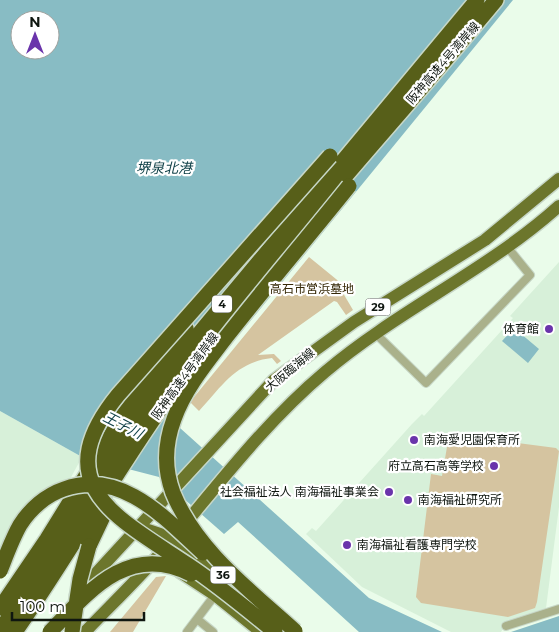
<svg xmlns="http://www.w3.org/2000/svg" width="559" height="632" font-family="Montserrat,'Noto Sans JP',sans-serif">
  <rect width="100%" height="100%" fill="#eafcea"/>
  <path fill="#d7f0d9" d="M559,262v245l-13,101 -38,12 -7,12h-50l-89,-45 -56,-53 6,-6 4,3 96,-107 10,-10 2,2 89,-98 -3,-2z
    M0,411l82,46 -13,24 -16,3 -34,28 -19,36z"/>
  <path fill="#d5c4a0" d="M309,257l38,31 -4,5 10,17 -7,5 -9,-13 -3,-1 -76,54 16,-1 7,7 -4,3 -5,-6c-36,4 -50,28 -73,53l-9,-9z
    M463,436l93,12 3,3 -22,151 -2,6 -27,9 -87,-14 -5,-6 15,-123 11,2 5,-29z
    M166,576l-33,56h-23l46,-55z"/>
  <path fill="#88bcc4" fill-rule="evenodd" d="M0,0h513l-343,419 199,179 73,34h-83l-121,-110 -14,12 -65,-57 -77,-20 -82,-46zM20,20h30v30h-30z
    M514,328l25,21 -11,14 -26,-22z
    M559,616v16h-48z"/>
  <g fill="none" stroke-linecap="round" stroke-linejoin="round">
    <g stroke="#c7d7c7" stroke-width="10">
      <path id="minor" d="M376,334l50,49 104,-108 -22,-27
        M197,619l16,13
        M506,626l53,-17
        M187,632l28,-37"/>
    </g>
    <g stroke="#c7d7c7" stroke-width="15">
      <path id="primary" d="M139,527l33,11 63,45
        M180,572l35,23 46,37
        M76,595l198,-215 80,-58 131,-82 74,-61
        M85,632c24,-25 50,-50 73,-76 54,-63 104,-131 167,-184 73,-62 163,-102 234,-166"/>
    </g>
    <g stroke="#c7d7c7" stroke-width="18">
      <path id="motorway" d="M89,546l19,-40
        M0,608l47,-69 77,-125 62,-86
        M0,631l139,-215 58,-80 280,-336
        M15,632c57,-82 106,-170 165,-251 97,-133 211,-254 316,-381"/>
    </g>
    <use href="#minor" stroke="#aab18b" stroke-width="8"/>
    <use href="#primary" stroke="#6c762c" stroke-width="12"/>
    <use href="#motorway" stroke="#575f19" stroke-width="15"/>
    <g stroke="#c7d7c7" stroke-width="18" stroke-linecap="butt">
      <path id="motorway-bridge" d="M0,571c6,-15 12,-32 20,-46 10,-16 26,-30 44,-36 57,-20 100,28 139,64
        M295,631c-44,-40 -99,-81 -122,-138 -9,-24 -8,-50 1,-74 11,-31 34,-58 53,-83 40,-51 82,-100 122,-150
        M50,632c39,-41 79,-90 141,-58
        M72,632l8,-53 9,-33
        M275,632c-28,-23 -57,-47 -87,-67 -70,-47 -143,-80 -70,-170l212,-239"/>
    </g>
    <use href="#motorway-bridge" stroke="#575f19" stroke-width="15"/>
  </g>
  <g fill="#6a34ab" stroke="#fff" stroke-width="2">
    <circle cx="549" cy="329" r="5"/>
    <circle cx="414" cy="440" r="5"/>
    <circle cx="494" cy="466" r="5"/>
    <circle cx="389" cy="492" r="5"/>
    <circle cx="408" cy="500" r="5"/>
    <circle cx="347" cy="545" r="5"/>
  </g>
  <g text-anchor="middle" stroke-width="4.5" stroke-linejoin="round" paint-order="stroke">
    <g fill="#fff" stroke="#575c58" stroke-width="1">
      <rect x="212" y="295.5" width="20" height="17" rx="4"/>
      <rect x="365.5" y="298.5" width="25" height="17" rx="4"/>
      <rect x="210.5" y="566.5" width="25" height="17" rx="4"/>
    </g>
    <g font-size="11" font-weight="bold" fill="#0f1610">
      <text x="222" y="308">4</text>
      <text x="378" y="311">29</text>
      <text x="223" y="579">36</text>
    </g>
    <g font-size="12" fill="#0f1610" stroke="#fff">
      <text transform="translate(443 63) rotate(-49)" y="4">阪神高速4号湾岸線</text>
      <text transform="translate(290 370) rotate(-40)" y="4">大阪臨海線</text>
      <text transform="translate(185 376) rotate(-54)" y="4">阪神高速4号湾岸線</text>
    </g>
    <g font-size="12" fill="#362908" stroke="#fff">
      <text x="312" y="293">高石市営浜墓地</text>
    </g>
    <g font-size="12" fill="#0f1610" stroke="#fff" text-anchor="end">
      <text x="539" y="333">体育館</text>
      <text x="424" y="444" text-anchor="start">南海愛児園保育所</text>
      <text x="484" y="470">府立高石高等学校</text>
      <text x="379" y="496">社会福祉法人 南海福祉事業会</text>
      <text x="418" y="504" text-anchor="start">南海福祉研究所</text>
      <text x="357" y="549" text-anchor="start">南海福祉看護専門学校</text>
    </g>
    <g font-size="14" font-style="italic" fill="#124249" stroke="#fff">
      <text x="164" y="173">堺泉北港</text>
      <text transform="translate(123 425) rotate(27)" y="5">王子川</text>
    </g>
  </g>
  <g transform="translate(35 35)"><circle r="24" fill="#ffffff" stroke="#9fa29f"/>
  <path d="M0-4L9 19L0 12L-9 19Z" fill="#6a34ab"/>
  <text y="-8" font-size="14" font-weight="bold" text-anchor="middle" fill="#0f1610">N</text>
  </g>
  <path d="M12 612v8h132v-8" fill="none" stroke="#0f1610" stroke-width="2.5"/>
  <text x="20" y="612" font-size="15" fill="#0f1610" stroke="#ffffff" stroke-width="4" paint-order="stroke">100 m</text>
</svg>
